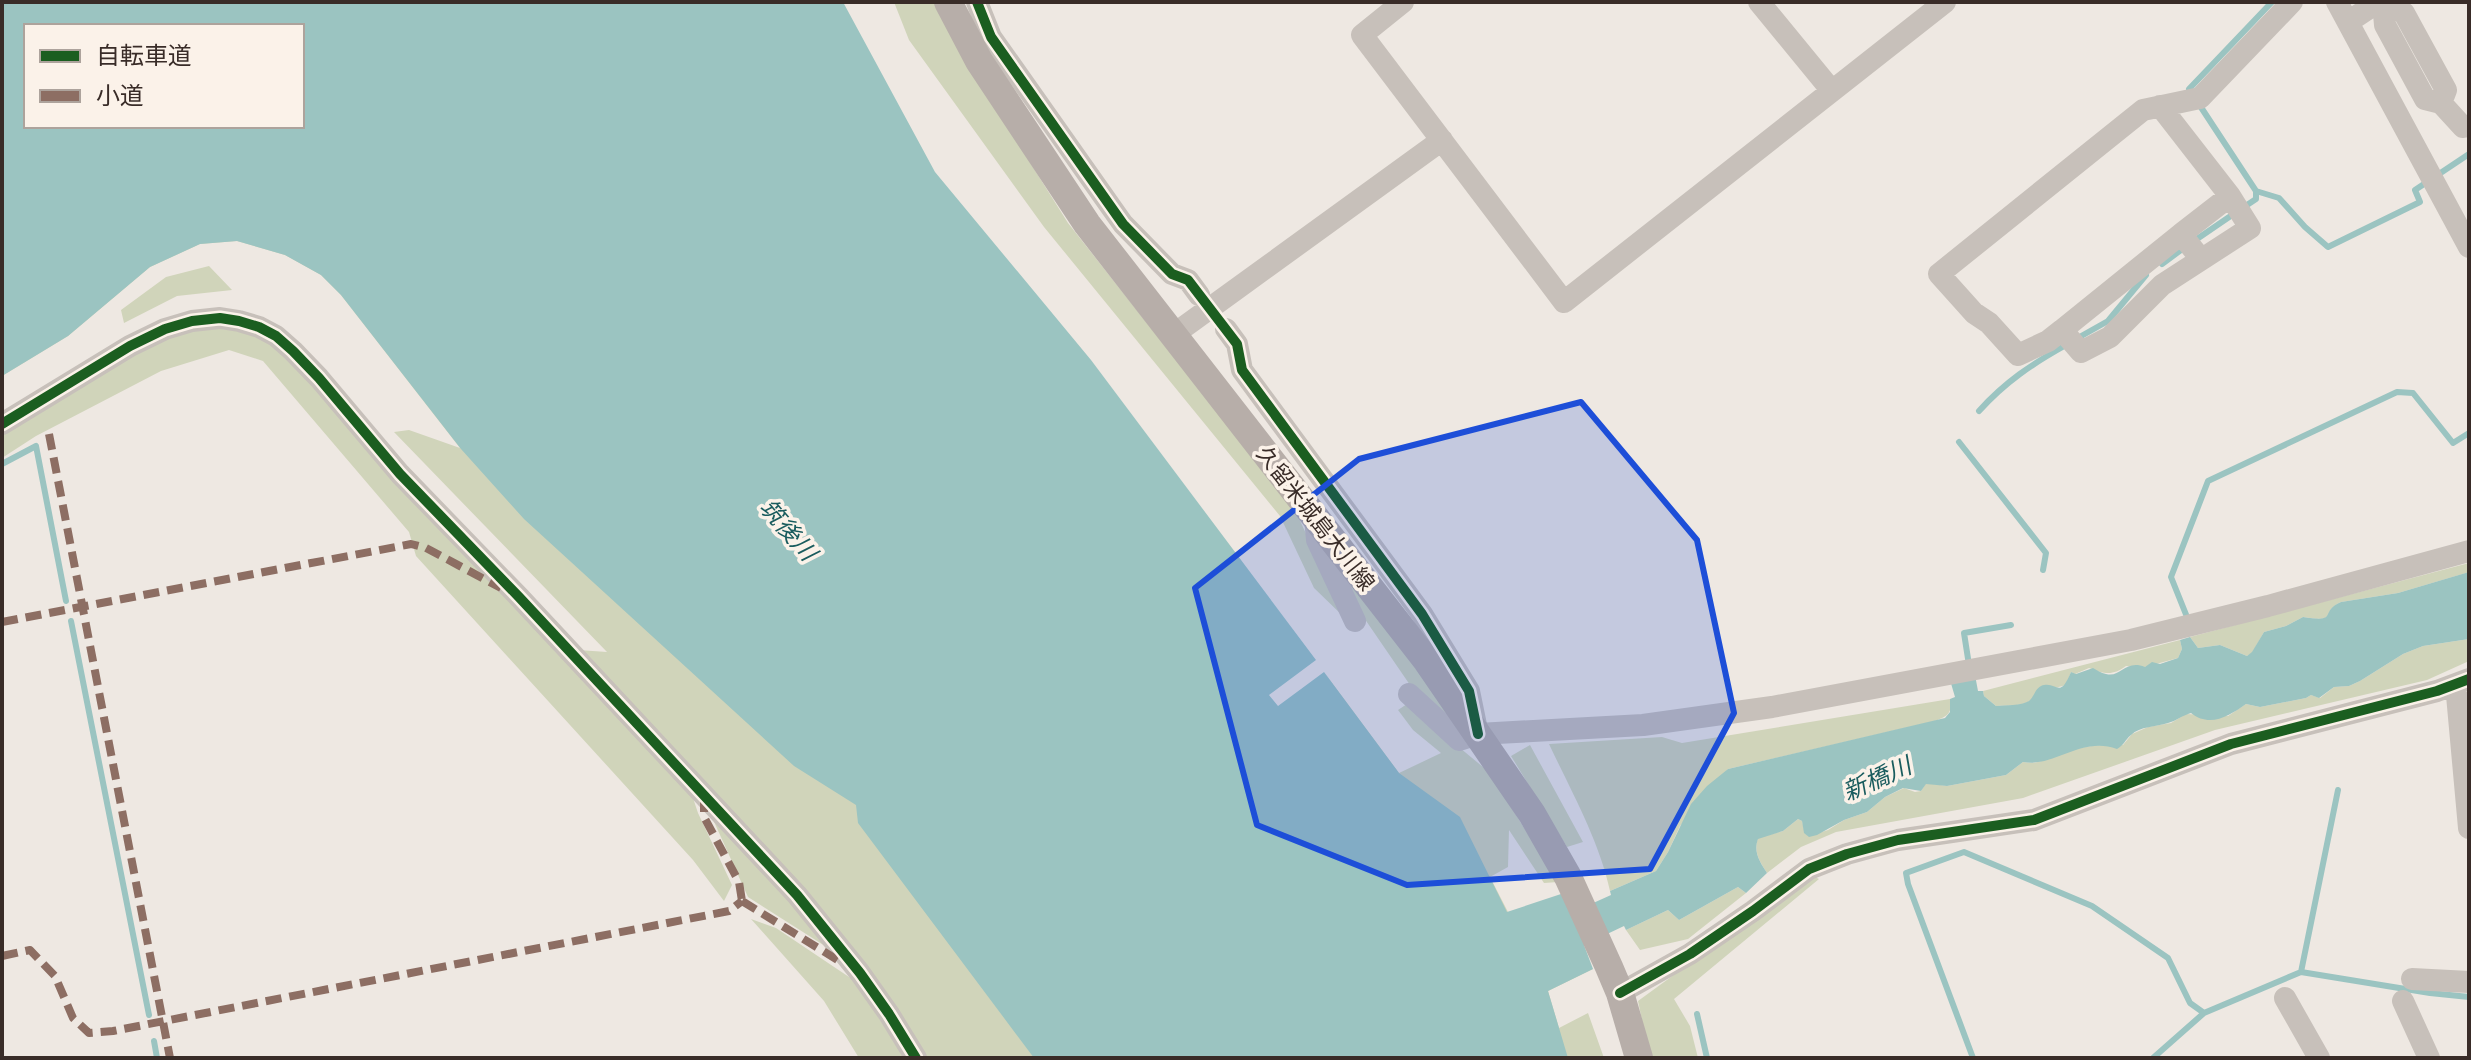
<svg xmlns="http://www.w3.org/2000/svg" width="2471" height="1060" font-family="Quicksand,'Noto Sans JP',sans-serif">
  <rect width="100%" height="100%" fill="#eee8e2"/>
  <path fill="#d0d4ba" d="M894,2h44l34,68 96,153 228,289 49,106 -31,-30 -34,-72 -236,-289 -135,-187z
    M222,227l125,44 502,518 201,269h-125l-347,-408 29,2 -213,-220 15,-2 51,18 -119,-153 -20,-20 -36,-20 -48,-14 -37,3 -50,23 -82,69 -66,40 129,-110z
    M209,266l23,24 -55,6 -53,27 -3,-13 45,-33z
    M189,327l65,4 33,22 405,442 6,18 34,72 -8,16 -31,-41 -277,-304 -7,-24 -146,-171 -34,-11 -68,21 -125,65 -34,22v-28l133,-83z
    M1331,557l127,166 -48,-38 -50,-73z
    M2469,563v9l-3,1 -68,20 -57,9c-23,11 -1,21 -38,15l-17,9 -22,6 -12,21 -5,3 -27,-11 -22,3 -8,-11z
    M2469,639v22l-42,19 -212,50 -192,68 -187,34 -35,15 -34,26c-7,-11 -14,-21 -9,-35l25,-7 15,-12 4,2 3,12 4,3 19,-6 16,-10 23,-8 18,-15 19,-9 11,4 6,-1 5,-8 21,3 59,-11 17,-13c15,3 23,-3 36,-8 21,-7 42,-11 64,-9l9,-11 16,-7 23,-4 15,-9 42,2 18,-12 14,3 46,-9 5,-3 9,3 14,-11 15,-1 11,-5 43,-27 20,-8z
    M2180,640l2,9 -4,9 -33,9 -19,-1c-14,10 -21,8 -37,2l-14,6 -4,-2 -5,13 -11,3 -10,-3c-7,5 -9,10 -14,15 -8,7 -26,5 -35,6l-12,-10 -1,-5z
    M1324,672l75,101 42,-20 -28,-23 -15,-20 9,-6 82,68 69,110 -14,1 -35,-53 -1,37 -18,10 18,35 -11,17z
    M1950,699c3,14 -3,18 -15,22l-207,48 -48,57 -12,26 -12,19 -46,20c-11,-51 -39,-100 -61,-147l113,-7 20,6z
    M1530,745l53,97 -16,5 -56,-91z
    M711,815l125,138 -88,-56z
    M1811,875l8,4 -145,120 16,27 8,32h-48l-12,-57z
    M1738,887l8,6 -58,46 -48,11 -14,-20 42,-20 11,10z
    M751,919l25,9 79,53 50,77h-46l-35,-57z
    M1539,969h54l-45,22 11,37 29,-15 16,45h-100z"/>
  <path fill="#9bc4c1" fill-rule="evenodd" d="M2,2h841l92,170 156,188 225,300 -47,35 9,11 46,-34 75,101 61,44 47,95 54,-18 10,19 40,-18 -1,-4 46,-20 12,-19 23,-48 16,-18 21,-17 217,-51 5,-6v-13l5,-2 -5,-17 25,-5 3,16h5l1,5 12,10c9,-1 25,0 33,-5 5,-4 6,-12 12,-15 16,-6 18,15 30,-14l5,2 17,-6c4,2 8,5 13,6 15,4 19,-15 39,-7l7,-5 8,2 18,-6 4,-9 -2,-9 10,-3 8,11 22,-3 27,11 5,-4 12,-20 22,-6 17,-9c37,6 15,-5 38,-15l57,-9 71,-21v67l-46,7 -20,8 -43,27 -11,5 -15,1 -15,11 -8,-3 -5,3 -46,9 -14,-3c-17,12 -36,24 -55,9 -8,2 -15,8 -23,10 -12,4 -28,3 -37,12 -6,5 -7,10 -14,14 -36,-13 -63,19 -94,13l-17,13 -59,11 -21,-2 -5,7 -18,-3 -18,9 -18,15 -23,8 -27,15 -8,2 -5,-4 -2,-12 -4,-2 -15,12 -25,8c-5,13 2,23 9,34l-21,20 -8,-6 -59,33 -11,-10 -42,20 -2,-4 -40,19 9,24 -45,22 20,67h-534l-176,-235 -2,-18 -62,-39 -270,-247 -63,-70 -120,-154 -20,-20 -36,-20 -48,-14 -37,3 -50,23 -82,69 -66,40zM26,26h276v100h-276z"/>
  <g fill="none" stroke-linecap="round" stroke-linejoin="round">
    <path stroke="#9bc4c1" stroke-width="6" d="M2436,176l33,-22
      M2256,191l23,7 26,29 23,20 92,-45 -5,-12 12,-8
      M2244,207l12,-8v-8l-67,-102 83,-87
      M2194,241l41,-28
      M2162,264l23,-17
      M2076,339l32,-18 38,-46
      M1979,411c26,-29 53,-47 87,-66
      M1959,442l87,111 -3,17
      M2,464l34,-18 30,155
      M2187,617l-16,-40 37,-96 189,-89 16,1 40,50 16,-10
      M71,621l78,394
      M1969,665l-5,-32 47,-8
      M2301,972l37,-182
      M1697,1014l10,44
      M154,1041l3,17
      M1973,1058l-65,-174 -2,-11 58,-21 128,54 76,52 22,45 14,10 97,-41 129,21 39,4
      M2153,1058l51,-45"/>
    <path stroke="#c7c0ba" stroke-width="22" d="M977,2l14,35 132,187 49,50 16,6 11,15
      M1403,2l-41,33 202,267 381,-300
      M1759,2l73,89
      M2337,2l132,245
      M2383,2l2,23 40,74 16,4 5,-13 -42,-77 -17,-11
      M2348,22l30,-20
      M2441,103l22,24 6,-1
      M2160,106l70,90 20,32 -88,57 -52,52 -29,15 -19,-22 -14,11 -30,14 -29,-32 -15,-10 -35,-39 204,-164c19,-4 38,-8 57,-12l92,-96
      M2181,234l49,-38
      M1226,329l11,15 5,26 180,244 47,77 8,39
      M2062,330l119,-96 20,25
      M1173,335l269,-195
      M2,424l128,-78 35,-17 27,-8 28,-3 19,3 20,6 17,9 17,15 26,27 81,96 119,123 278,298 63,78 29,41 27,44
      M1315,518l2,22 38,81
      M2456,684l13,144
      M1409,694l50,46 19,-6 165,-9 129,-18 359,-67 137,-34 201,-55
      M2412,979l57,3
      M1620,993l70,-39 63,-43 56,-42 38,-15 51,-14 136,-20 197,-76 206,-53 32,-12
      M2285,998l34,60
      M2403,1001l26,57"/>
    <path stroke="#b7aea9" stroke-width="28" d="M948,2l31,59 108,163 340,437 105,153 36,63 41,90 11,26 19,65"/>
    <path stroke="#8d6e63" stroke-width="8" stroke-dasharray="16 8" stroke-linecap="butt" d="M49,434l121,624
      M2,622l409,-78 15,4 75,40
      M704,796v21l35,65 3,19
      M742,901l102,63
      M2,956l28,-6 25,26 18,42 16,15 24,-2 616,-120 13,-10"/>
    <g stroke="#fbf2e9" stroke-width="15">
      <path id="cycleway" d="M977,2l14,35 132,187 49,50 16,6 49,64 5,26 180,244 47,77 9,43
        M2,424l128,-78 35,-17 27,-8 28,-3 19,3 20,6 17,9 17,15 26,27 81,96 119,123 278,298 63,78 29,41 27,44
        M1620,993l70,-39 63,-43 56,-42 38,-15 51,-14 136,-20 197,-76 206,-53 32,-12"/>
    </g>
    <use href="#cycleway" stroke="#1b5e20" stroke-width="10"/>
  </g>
  <path fill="#1d4ed8" fill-opacity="0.2" stroke="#1d4ed8" stroke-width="6" stroke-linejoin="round" d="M1581,402l116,138 37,173 -84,156 -243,16 -150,-60 -62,-237 164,-129z"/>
  <g text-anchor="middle" stroke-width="7" stroke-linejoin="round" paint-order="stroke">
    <g font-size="22" fill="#392c28" stroke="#fbf2e9">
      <text transform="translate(1316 518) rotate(52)" y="8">久留米城島大川線</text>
    </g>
    <g font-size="24" font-style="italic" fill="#1a5c5e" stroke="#fbf2e9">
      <text transform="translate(788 530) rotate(49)" y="8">筑後川</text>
      <text transform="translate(1877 779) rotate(-24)" y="8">新橋川</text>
    </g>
  </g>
  <rect width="2471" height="1060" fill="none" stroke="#392c28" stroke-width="8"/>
  <rect x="24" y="24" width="280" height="104" fill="#fbf2e9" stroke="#ada39c" stroke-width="2"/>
  <rect x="40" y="50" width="40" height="12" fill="#1b5e20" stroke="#ada39c" stroke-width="2"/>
  <text x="96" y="64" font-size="24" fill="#392c28">自転車道</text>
  <rect x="40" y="90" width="40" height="12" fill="#8d6e63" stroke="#ada39c" stroke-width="2"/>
  <text x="96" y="104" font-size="24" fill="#392c28">小道</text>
</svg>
